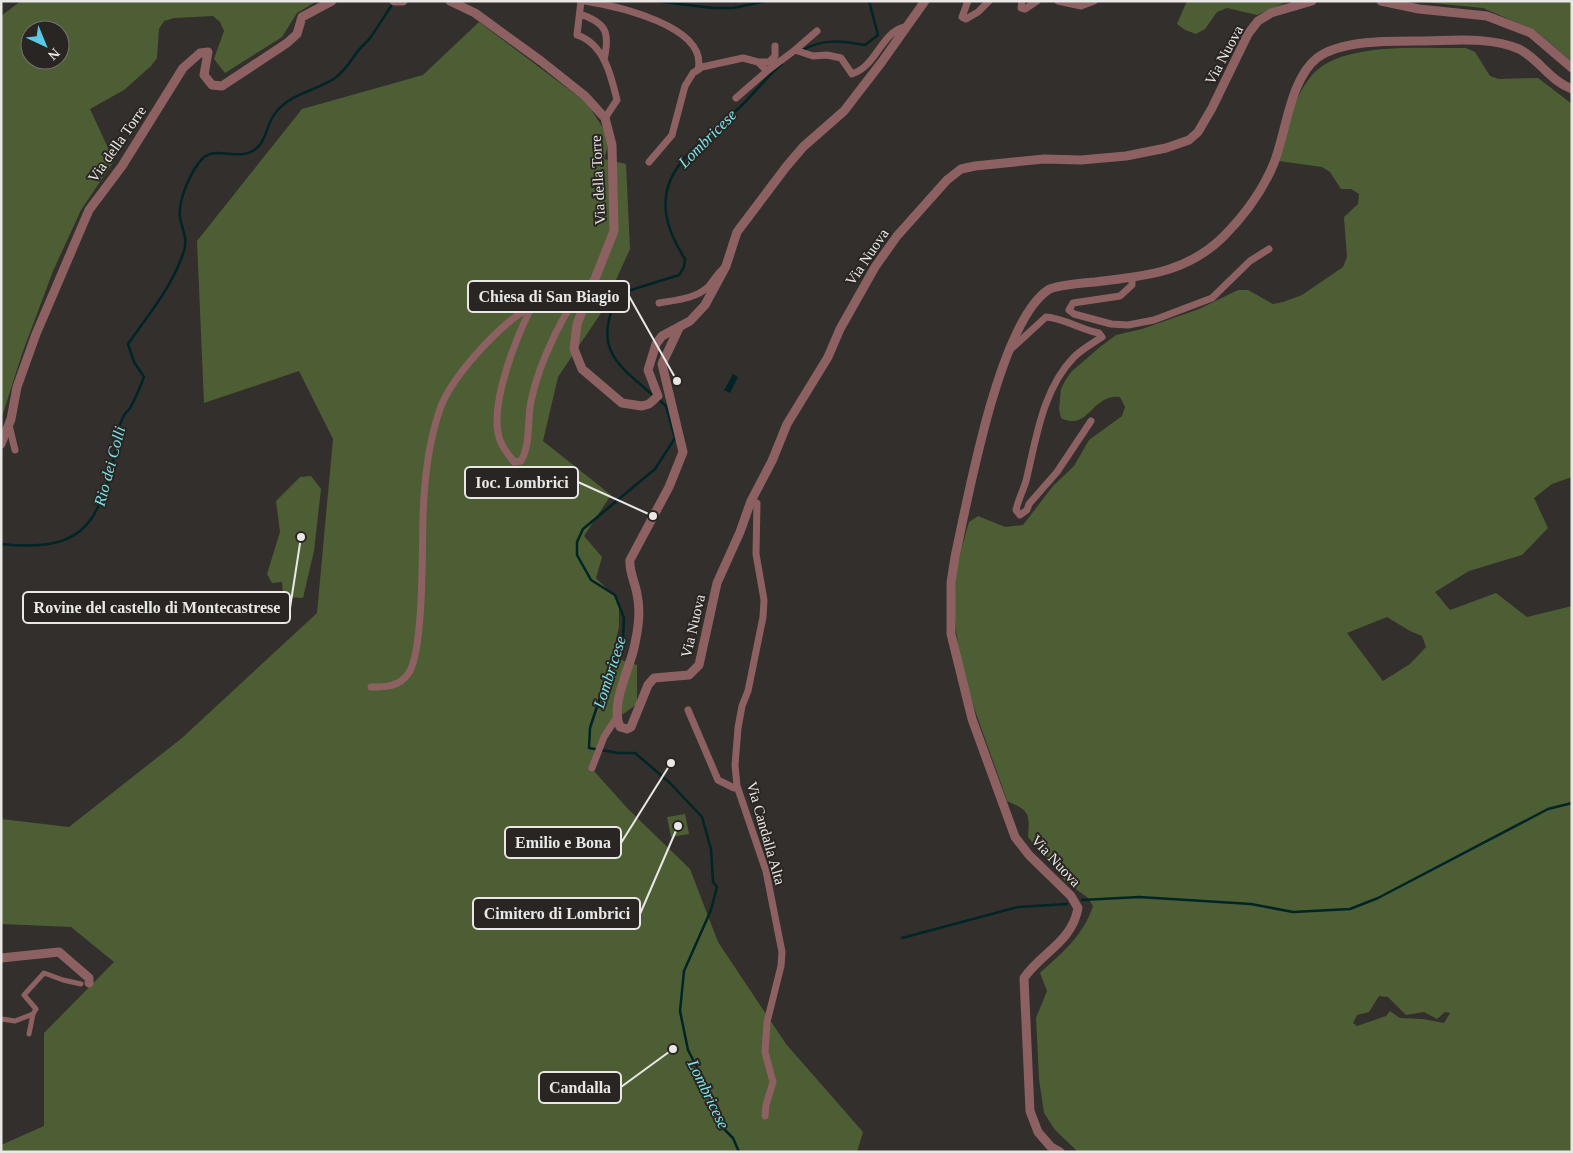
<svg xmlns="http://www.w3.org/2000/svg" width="1573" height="1153" font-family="Georgia,serif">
  <rect width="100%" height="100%" fill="#332f2c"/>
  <path fill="#4d5e34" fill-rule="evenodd" d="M21,1h296l-20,12 -15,24 -57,36 -11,-14 10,-28 -4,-9 -7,-6 -39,2 -10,3 -5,8 -2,29 -6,8 -27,24 -34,19 24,52 -33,49 -28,61 -31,83 -21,66v-404zM30,30h30v30h-30z
    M1187,1h102l-32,14 -30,-7 -10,4 -12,17 -9,5 -11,-4 -8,-6z
    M1413,1h159v61l-36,-31 -53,-23z
    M479,22l108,81 23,36 -6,20 22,5 4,85 -29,64 -43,64 -15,64 68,54 -27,41 18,21 -6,21 23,23v26l-7,30 25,8v39l-29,21 -14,46 34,38 62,60 28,73 68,102 77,88 -6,20h-856v-7l43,-19v-93l70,-71 -43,-35 -70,-3v-105l68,8 113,-89 135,-125 16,-174 -34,-68 -95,32 -7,-162 105,-132 121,-34z
    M1466,48l9,4 15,24 9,3 39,-1 34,26v373l-20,7 -18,14 14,30 -26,27 -53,16 -34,21 15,18 46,-17 31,24 45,-11v546l-495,-1 -22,-21 -11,-17 -5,-34 -3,-61 11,-27 -7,-18c23,-21 43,-37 53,-67l-5,-8 -23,-17 -37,-44c2,-25 1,-26 -21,-36 -22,-68 -57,-139 -52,-212 1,-23 8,-46 14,-67l9,-6 27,11 18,-2 30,-39 21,-20 15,-26 33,-24 3,-9 -5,-10c-29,-3 -31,35 -59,21l-2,-9 2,-20 4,-8 6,-9 29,-25 16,-12 26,-6 57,-20 39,-19h10l25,14 10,-2 19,-7 41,-28 4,-10 -3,-40 14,-13 1,-10 -8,-5h-10l-11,-17 -8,-5 -43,-6c7,-27 12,-59 30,-82 27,-39 114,-30 157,-31zM1387,617l23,14 12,5 4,11 -16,17 -27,17 -36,-48zM1379,996l9,1 18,18 18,-3 13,7 8,-7 5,1 -6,10 -21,-4 -23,-1 -10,-7 -4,5 -29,10 -4,-3 4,-8 12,-3z
    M311,476l10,13 -7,62 -11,47 -16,-1 -4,-2 -1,-13 -10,1 -5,-9 13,-42 -4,-31 24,-24z
    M685,814l4,20 -18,3 -4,-20z"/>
  <path fill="#002526" d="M733,374l5,3 -8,16 -6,-3z"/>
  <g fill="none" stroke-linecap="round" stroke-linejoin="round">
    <path stroke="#002526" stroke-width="2.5" d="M655,1l58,7h20l33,-7
      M801,51c22,-13 40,-10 64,-6l13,-10 -9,-34
      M654,396c-39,-33 -61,-47 -36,-102l61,-19 5,-8 1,-8c-48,-75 1,-105 54,-151 15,-14 27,-31 43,-44
      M659,400l7,6 9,32 -20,31 -72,60 -6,13v13l14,25 24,15 9,23 -1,22 -20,48 -13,40 -1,20 29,5h17l35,30 32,34 9,32 2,33 4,5 -6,23 -27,61 -4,40 8,39 30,58 5,20 10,10 6,14
      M1,544c77,8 96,-14 113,-86 3,-13 3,-29 9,-41 1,-3 5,-6 7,-9 6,-10 10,-21 14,-31l-10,-15 -6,-18c21,-30 43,-56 55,-90 6,-15 -1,-23 -3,-37 -2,-17 11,-47 23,-59 13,-12 36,3 51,-8 13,-8 12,-26 22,-38 15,-19 40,-21 59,-34 10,-7 15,-16 22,-26 4,-5 9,-9 13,-14 8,-11 15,-23 23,-35
      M1082,900l57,-3 112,7 42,8 57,-3 28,-11 170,-89 24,-6
      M902,938l116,-31 49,-3"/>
    <path stroke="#8d6162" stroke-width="5" d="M33,1014l3,-5 -12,-14 20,-22 19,7 18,4
      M1,1019l14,2 18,-7 -4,20"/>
    <path stroke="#8d6162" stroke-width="7" d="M581,1l-4,34c27,9 34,40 40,65l-12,18
      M585,1c31,5 124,25 113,69
      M968,1l-6,16 4,2 12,-7 11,-11
      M1022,1l-1,7 4,1 12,-8
      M1058,1l23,5 13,-5
      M580,14c27,9 30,19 24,46
      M795,50l22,-19
      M758,62h11l6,-6v-10
      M736,98l31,-27
      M649,162l23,-27 13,-49 8,-13 9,-6 41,-9 15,4 9,9 28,-21 18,6 14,-1 14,3 11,16c25,-8 29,-42 53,-47
      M1132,278v7l-12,11 -47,7 -4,7 5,4 37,10 17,1 26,-5 58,-22 38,-37 19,-12
      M659,303c17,-3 36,-4 49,-16 6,-6 9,-14 16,-19
      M1011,349l35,-32c18,1 35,13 53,16l3,4c-9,6 -20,12 -28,20 -32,33 -38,83 -48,124 -3,10 -8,19 -10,29l4,5 7,-5 2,-6 28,-32 34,-51
      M9,425l6,25
      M751,501l6,2 -1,51 8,46 -1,17 -15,74 -6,15 -4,22 -3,37 2,21 29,85 16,81 -1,14 -14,56 -2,30 8,30 -7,23 -1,11
      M371,687c14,0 28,0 37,-13 16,-21 14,-127 15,-157 1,-34 5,-72 16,-105 10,-33 57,-83 86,-102l4,2c-14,29 -37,88 -31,120 1,11 9,21 16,30l7,-1c10,-18 6,-40 10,-60 7,-34 35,-101 63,-121
      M688,710l30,70 16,8 3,-2
      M592,768l12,-31 13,-20"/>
    <path stroke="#8d6162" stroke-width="9" d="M394,1h9
      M450,1l25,12 66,48 44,35 20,22 7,27 2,86 -37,93 -3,25 8,20 40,34 20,3 7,-2 9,-8 -10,-26 8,-26 6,-8 28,-15 15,-16 21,-39 11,-34 49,-65 17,-20 41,-36 37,-48 44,-62
      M1381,1l38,8 68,7 44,17 41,35
      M680,326l-18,38 21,88 -14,35 -39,73c-1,12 5,22 7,34 4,18 1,36 -3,54 -5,22 -24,57 -14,79l7,2 4,-2 17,-42 6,-7 35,-3 10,-10 18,-82 23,-51 11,-31 21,-40 15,-37 41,-67 12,-28 35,-62 22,-31 50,-56 14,-11 14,-3 69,-7 37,1 45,-4 40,-8 23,-8 9,-8 14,-24 36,-74 10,-13 13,-8 41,-12
      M1,444l10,-25 6,-32 19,-53 53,-124 33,-44 61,-98 17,-15 8,-1 -4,23 8,10 10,1 65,-43 10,-9 5,-17 30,-16
      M1,958l58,-6 30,26v5
      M1060,1152l-9,-5 -13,-15 -8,-21 -6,-133c18,-26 48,-36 54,-70l-7,-12 -42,-41 -14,-18 -43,-118 -21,-85v-51l4,-26c13,-59 44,-234 93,-267 8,-5 36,-7 47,-8 48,-6 90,-8 128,-45 20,-20 40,-47 51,-74 12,-30 16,-84 43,-105 24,-18 73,-17 102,-17 32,0 70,-5 100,8 20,10 31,32 53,40"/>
  </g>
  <g text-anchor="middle" stroke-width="4" stroke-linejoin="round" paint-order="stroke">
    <g font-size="15" fill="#eae8e6" stroke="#292522">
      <text transform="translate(1224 55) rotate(-62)" y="5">Via Nuova</text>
      <text transform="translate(117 144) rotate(-55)" y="5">Via della Torre</text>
      <text transform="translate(598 180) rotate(-93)" y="5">Via della Torre</text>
      <text transform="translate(867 257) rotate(-56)" y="5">Via Nuova</text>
      <text transform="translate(693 626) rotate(-77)" y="5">Via Nuova</text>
      <text transform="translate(766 833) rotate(74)" y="5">Via Candalla Alta</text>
      <text transform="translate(1056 861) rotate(47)" y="5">Via Nuova</text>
    </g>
    <g font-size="16" font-style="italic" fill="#7ce4e8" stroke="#292522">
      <text transform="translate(707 138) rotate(-45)" y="6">Lombricese</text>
      <text transform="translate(109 466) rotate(-75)" y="6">Rio dei Colli</text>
      <text transform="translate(609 672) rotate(-72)" y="6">Lombricese</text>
      <text transform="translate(709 1094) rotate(64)" y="6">Lombricese</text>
    </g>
  </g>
  <path fill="none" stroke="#eae8e6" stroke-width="2" d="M677 381L629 296M653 516L578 482M301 537L290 608M671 763L621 843M678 826L640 914M673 1049L621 1087"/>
  <g fill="#eae8e6" stroke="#292522" stroke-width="2">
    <circle cx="677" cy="381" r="5"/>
    <circle cx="653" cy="516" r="5"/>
    <circle cx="301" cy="537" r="5"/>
    <circle cx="671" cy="763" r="5"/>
    <circle cx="678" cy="826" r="5"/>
    <circle cx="673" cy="1049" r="5"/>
  </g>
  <g fill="#292522" stroke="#eae8e6" stroke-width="2">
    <rect x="468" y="281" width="161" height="31" rx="5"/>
    <rect x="465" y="467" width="113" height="31" rx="5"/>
    <rect x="23" y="592" width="267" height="31" rx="5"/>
    <rect x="505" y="827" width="116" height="31" rx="5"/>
    <rect x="473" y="898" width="167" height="31" rx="5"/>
    <rect x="539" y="1072" width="82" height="31" rx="5"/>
  </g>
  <g font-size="16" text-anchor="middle" font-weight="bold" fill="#eae8e6">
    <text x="549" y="302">Chiesa di San Biagio</text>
    <text x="522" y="488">Ioc. Lombrici</text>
    <text x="157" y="613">Rovine del castello di Montecastrese</text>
    <text x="563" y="848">Emilio e Bona</text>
    <text x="557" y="919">Cimitero di Lombrici</text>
    <text x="580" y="1093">Candalla</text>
  </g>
  <rect width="1573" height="1153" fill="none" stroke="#eae8e6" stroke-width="5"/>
  <g transform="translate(45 45) rotate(136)"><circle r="24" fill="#292522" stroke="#767370"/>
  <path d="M0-4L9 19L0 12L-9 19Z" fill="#5ac8e6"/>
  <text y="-8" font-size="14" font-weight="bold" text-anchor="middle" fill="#eae8e6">N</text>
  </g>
</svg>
